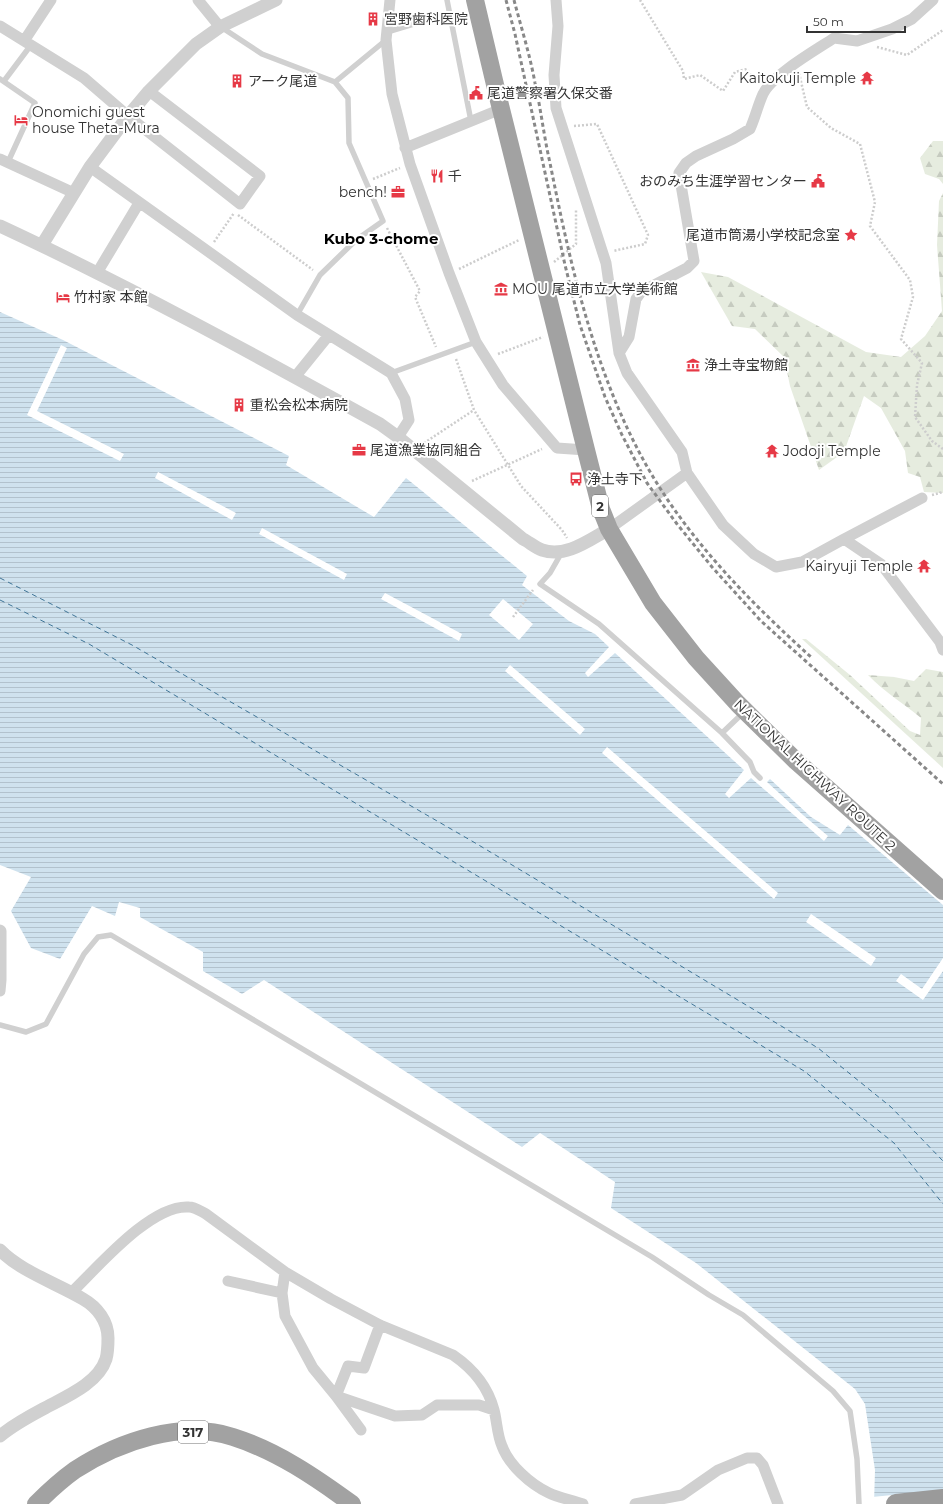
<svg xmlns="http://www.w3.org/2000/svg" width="943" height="1504" font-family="Montserrat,'Noto Sans JP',sans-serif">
  <defs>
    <pattern id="forest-firs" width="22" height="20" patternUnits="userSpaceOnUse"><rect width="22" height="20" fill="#e6ecdf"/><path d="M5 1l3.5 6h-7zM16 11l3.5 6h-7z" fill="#c6cbc0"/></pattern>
    <pattern id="water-rules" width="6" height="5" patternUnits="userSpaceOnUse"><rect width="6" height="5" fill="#cfe2ee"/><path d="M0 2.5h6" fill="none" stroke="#b2c2cd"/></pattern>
  </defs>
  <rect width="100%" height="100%" fill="#fff"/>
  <path fill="url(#forest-firs)" d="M933,141h10v43l-4,-5 -14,-5 -5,-16z
    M943,193v300l-19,-1 -4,-15 -12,-4 -3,-22 -24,-43 -17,-12 -20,56 -25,18 -29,-84 -6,-29 -29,-28 -23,-3 -31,-54 27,5 138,75 35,5 24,-21 17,-25 -5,-66 2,-44z
    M802,639h4l44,36 60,56 10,4 1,-17c-18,-15 -37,-26 -53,-43l26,2 20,4 12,-12 17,3v96z"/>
  <path fill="url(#water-rules)" d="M0,312l63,28 226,116 -3,9 88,52 32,-39 121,98 -5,9 47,36 26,13 14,13 -24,26 3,4 27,-24 129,117 -19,24 4,4 22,-20 73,63 4,-5 -25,-21 -36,-33 3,-3 41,38 29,18 8,-10 95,80v599h-69l1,-34 -10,-66 -10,-15 -159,-126 -85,-55 4,-26 -75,-49 -18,14 -258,-167 -22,14 -39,-23v-19l-63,-35v-9l-21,-6 -4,14 -23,-10 -32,53 -29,-11 -20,-37 20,-34 -31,-12z"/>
  <path fill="#fff" d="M61,345l6,3 -30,63 87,43 -4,7 -93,-46z
    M158,472l78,41 -4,7 -77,-42z
    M262,528l85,46 -3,6 -85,-46z
    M385,593l77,41 -3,7 -78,-42z
    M503,599l30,25 -14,16 -30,-25z
    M510,665l75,64 -5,6 -75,-64z
    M607,747l171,146 -4,6 -172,-146z
    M811,914l65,44 -5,8 -65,-44z
    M943,958v13l-20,29 -27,-19 5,-7 21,15z
    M943,1490v14h-71v-7z"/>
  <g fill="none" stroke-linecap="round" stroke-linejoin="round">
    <path stroke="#3f7597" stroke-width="1" stroke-dasharray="5 4" stroke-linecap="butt" d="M0,578l132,67 345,199 341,204 73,59 52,54
      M0,600l89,44 715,427 90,72 49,61"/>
    <path stroke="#cdcdcd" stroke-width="2.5" stroke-dasharray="2 2" stroke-linecap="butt" d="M640,0l43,71 1,8 16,-4 23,16 12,-19 12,-3 9,14
      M877,47l30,8 36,-25
      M799,73l8,34 24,21 29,16 15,58 -5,24 40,54 3,17 -12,42 21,24 -5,22 -2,32 17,24 11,8
      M574,126l23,-2 51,111 -3,9 -32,7
      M373,179l27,-11
      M238,215l75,55
      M387,228l33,63 -5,6 21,50
      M214,242l20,-29
      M554,262l22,-18v-34
      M459,269l60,-29
      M498,354l45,-17
      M456,359l18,51 47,76 41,44 5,8
      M424,443l50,-33
      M472,481l70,-32
      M932,495l11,-3
      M513,617l20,-27"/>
    <path stroke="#d0d0d0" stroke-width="5.5" d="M447,0l24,121
      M221,27l41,27 73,28 13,16 1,45 34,78 -27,19 -36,35 -23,40
      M387,32l63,-19
      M0,79l35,24 -27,59
      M4,81l27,-36
      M335,82l51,-42
      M391,373l85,-31
      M562,552l-12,21 -10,11 59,40 123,109 28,29 4,10 6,6
      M722,733l21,-20
      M0,1025l26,7 20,-8 38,-70 14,-17 13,-2 541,322 57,38 34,20 90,76 17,20 7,48 2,45"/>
    <path stroke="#d0d0d0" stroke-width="11" d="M198,0l22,27
      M390,0l-4,40 6,54 18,70 39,109 27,69 27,43 54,63 29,2
      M556,0l2,26 -4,49 2,33 50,155 13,90 8,20 55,79 5,21 36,52 31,29 22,13 26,-5 42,-23
      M0,26l84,52 44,38 112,88 20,-28 -111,-85
      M24,41l27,-41
      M405,148l96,-39
      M0,159l74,34
      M90,167l207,148 94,58 14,26 4,21 -11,17
      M97,273l42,-70
      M619,353l10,-16 7,-38 5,-7 46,-24 7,-7 -15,-88 7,-10 10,-7 37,-17 17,-10c5,-11 8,-24 13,-35 9,-19 53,-44 71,-56l23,3 35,-12 20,-10 21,-19
      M295,377l34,-42
      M922,498l-78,41 37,25 59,78 3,8
      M609,529l78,-56
      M0,930l1,1v49l-1,11
      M285,1272l-3,21 3,23 28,52 23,28 59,20 27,-1 15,-10h42l15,5
      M228,1281l54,12
      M72,1292c26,-25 79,-88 117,-85 6,0 11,4 17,7l79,58 46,27 49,26 73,30c19,13 35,32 41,55 3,11 3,25 8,36 7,19 28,38 47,47 11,5 23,7 34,11
      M361,1430l-25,-34 12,-30 16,2 16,-43
      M635,1504l47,-9 36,-25 29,-12h10l6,7 15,39"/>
    <path stroke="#d0d0d0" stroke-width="13" d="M0,226c129,60 255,129 380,198l18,13 125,102c6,3 13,9 19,11 24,8 47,-10 67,-21
      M42,245l48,-78 38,-51 21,-25 47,-47 24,-17 56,-27
      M0,1250c20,21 58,34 83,49 14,8 25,22 25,39 0,7 0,14 -2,21 -8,25 -41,38 -63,50 -15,8 -30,16 -43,27"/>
    <path stroke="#a2a2a2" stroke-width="18" d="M475,0l22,93 89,357 15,59 8,20 44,74 43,55 42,46 58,57 147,130
      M36,1504c12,-12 25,-24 39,-34 45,-29 106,-50 158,-33 44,14 82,40 119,67"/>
    <path stroke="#9a9a9a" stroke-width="20" d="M896,1504l47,-5"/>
    <path stroke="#888" stroke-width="3" stroke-dasharray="4 3" stroke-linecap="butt" d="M506,0l9,34 50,231 15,60 25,72 17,38 25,48 30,41 35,43 49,54 182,163
      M514,0c7,27 16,55 21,83 6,27 9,54 15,80 21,105 45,213 99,307 41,71 101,132 162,187"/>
  </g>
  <defs>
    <g id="building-bare" transform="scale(1.08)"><path d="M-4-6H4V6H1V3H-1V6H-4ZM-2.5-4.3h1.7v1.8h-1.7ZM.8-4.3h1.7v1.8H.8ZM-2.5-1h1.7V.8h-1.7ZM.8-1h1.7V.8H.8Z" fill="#e63946" stroke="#fff" stroke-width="2.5" paint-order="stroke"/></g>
    <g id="temple-bare" transform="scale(1.08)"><path d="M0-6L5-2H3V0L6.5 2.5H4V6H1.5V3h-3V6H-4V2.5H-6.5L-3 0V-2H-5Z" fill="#e63946" stroke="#fff" stroke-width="2.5" paint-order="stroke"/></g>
    <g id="civic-bare" transform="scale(1.08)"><path d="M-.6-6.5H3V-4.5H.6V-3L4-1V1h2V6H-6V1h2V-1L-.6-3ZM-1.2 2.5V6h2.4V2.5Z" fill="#e63946" stroke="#fff" stroke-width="2.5" paint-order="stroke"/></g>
    <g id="hotel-bare" transform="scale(1.08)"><path d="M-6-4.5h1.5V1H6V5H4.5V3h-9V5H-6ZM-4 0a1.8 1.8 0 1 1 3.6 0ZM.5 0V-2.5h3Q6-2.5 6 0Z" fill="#e63946" stroke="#fff" stroke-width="2.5" paint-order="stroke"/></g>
    <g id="restaurant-bare" transform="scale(1.08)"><path d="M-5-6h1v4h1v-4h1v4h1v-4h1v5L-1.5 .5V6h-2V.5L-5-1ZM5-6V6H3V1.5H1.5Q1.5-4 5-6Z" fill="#e63946" stroke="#fff" stroke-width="2.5" paint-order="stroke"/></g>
    <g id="office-bare" transform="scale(1.08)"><path d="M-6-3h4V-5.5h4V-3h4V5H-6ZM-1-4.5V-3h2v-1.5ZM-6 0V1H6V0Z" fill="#e63946" stroke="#fff" stroke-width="2.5" paint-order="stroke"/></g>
    <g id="sight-bare" transform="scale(1.08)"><path d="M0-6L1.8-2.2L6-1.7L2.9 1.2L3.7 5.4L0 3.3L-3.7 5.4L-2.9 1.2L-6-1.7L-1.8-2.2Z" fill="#e63946" stroke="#fff" stroke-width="2.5" paint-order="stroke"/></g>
    <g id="museum-bare" transform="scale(1.08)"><path d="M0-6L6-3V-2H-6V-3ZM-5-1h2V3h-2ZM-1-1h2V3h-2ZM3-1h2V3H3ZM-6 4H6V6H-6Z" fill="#e63946" stroke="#fff" stroke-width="2.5" paint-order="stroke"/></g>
    <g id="bus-bare" transform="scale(1.08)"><path d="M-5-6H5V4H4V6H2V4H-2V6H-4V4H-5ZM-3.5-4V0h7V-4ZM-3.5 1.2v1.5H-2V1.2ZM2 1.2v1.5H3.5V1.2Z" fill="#e63946" stroke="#fff" stroke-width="2.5" paint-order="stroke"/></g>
  </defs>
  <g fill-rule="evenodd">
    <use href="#building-bare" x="373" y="19"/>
    <use href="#temple-bare" x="867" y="78"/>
    <use href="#building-bare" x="237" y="81"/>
    <use href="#civic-bare" x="476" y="93"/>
    <use href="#hotel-bare" x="21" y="120"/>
    <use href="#restaurant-bare" x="437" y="176"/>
    <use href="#civic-bare" x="818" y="181"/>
    <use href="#office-bare" x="398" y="192"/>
    <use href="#sight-bare" x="851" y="235"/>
    <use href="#museum-bare" x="501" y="289"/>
    <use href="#hotel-bare" x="63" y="297"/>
    <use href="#museum-bare" x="693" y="365"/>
    <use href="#building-bare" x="239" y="405"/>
    <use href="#office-bare" x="359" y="450"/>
    <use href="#temple-bare" x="772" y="451"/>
    <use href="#bus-bare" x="576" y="479"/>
    <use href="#temple-bare" x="924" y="566"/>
  </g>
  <g text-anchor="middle" stroke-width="4" stroke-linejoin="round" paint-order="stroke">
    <g fill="#fff" stroke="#707070" stroke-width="1">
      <rect x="592" y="495" width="16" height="22" rx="3"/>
      <rect x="178" y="1421" width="30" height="22" rx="3"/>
    </g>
    <g font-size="13" font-weight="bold" fill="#333">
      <text x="600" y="511">2</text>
      <text x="193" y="1437">317</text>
    </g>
    <g font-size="14" fill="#333" stroke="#fff" text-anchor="start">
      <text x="384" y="24">宮野歯科医院</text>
      <text x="856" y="83" text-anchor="end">Kaitokuji Temple</text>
      <text x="248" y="86">アーク尾道</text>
      <text x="487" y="98">尾道警察署久保交番</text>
      <text x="32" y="117">Onomichi guest<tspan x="32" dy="16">house Theta-Mura</tspan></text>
      <text x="448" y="181">千</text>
      <text x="807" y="186" text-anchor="end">おのみち生涯学習センター</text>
      <text x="387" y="197" text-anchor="end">bench!</text>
      <text x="840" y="240" text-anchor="end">尾道市筒湯小学校記念室</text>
      <text x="512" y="294">MOU 尾道市立大学美術館</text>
      <text x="74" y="302">竹村家 本館</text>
      <text x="704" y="370">浄土寺宝物館</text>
      <text x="250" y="410">重松会松本病院</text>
      <text x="370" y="455">尾道漁業協同組合</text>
      <text x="783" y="456">Jodoji Temple</text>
      <text x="587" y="484">浄土寺下</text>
      <text x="913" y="571" text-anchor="end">Kairyuji Temple</text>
    </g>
    <g font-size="14" fill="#333" stroke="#fff">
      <text transform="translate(815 775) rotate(43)" y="5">NATIONAL HIGHWAY ROUTE 2</text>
    </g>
    <g font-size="15" font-weight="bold" fill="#000" stroke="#fff">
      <text x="381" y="244">Kubo 3-chome</text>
    </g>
  </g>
  <path d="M807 26v6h98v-6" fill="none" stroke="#333333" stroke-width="2"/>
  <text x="813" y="26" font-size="12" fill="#333333" stroke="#ffffff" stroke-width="3" paint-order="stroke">50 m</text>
</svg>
